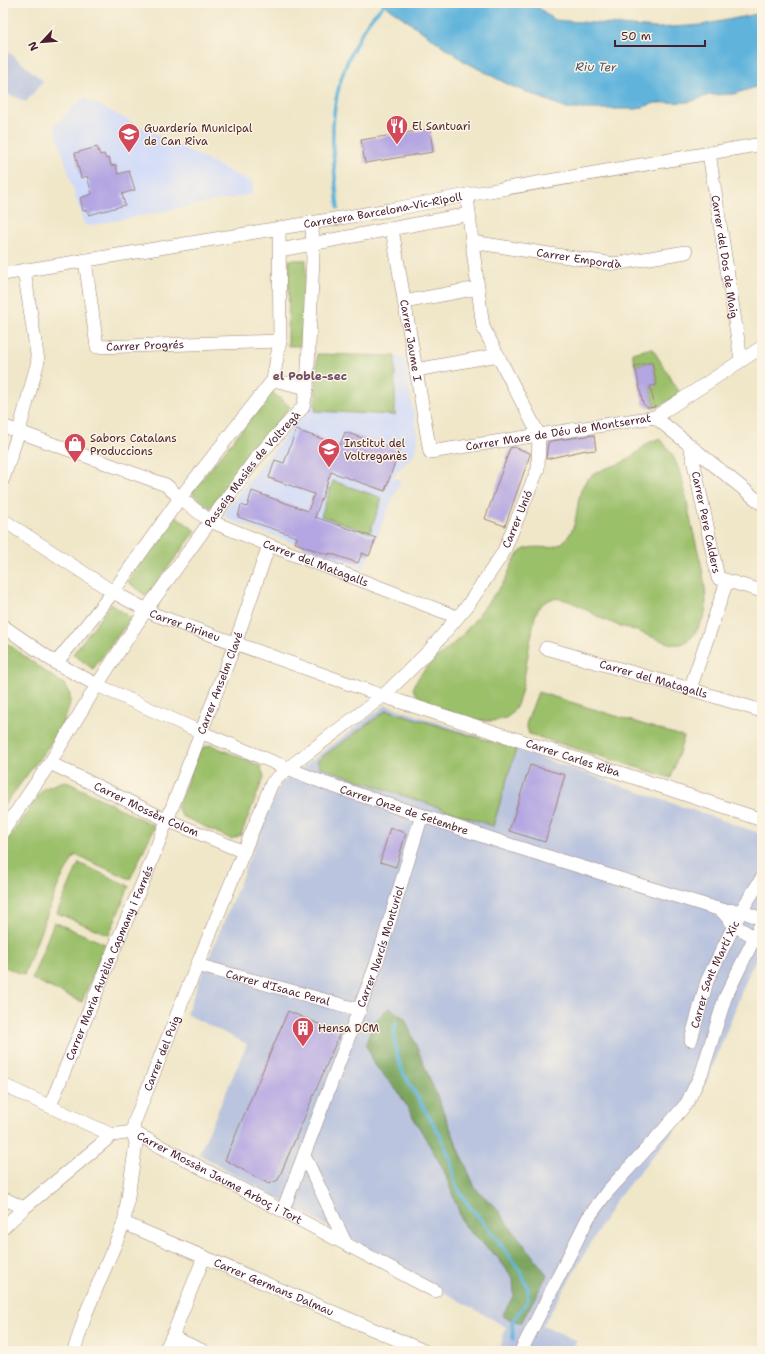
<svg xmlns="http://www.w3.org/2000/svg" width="765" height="1354" font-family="'Shantell Sans',sans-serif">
  <rect width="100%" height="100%" fill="#fcf5e5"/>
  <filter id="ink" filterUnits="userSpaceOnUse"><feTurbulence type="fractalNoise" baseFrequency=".025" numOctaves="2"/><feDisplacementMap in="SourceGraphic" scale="8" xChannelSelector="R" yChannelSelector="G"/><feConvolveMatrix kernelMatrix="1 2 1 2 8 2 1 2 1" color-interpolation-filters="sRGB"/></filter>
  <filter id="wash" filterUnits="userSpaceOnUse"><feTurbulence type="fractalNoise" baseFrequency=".012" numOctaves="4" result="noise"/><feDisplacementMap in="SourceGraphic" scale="16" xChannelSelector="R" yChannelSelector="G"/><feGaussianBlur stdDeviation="0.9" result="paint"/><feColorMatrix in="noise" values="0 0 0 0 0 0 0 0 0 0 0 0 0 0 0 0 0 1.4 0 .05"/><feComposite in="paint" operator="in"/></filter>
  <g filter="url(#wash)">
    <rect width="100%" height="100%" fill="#f0e7c9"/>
    <path fill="#d0daf9" d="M84,98l169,85 -1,11 -164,32 -4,-2 -30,-99z
      M317,354l87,3 14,83 -4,14 -22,23 9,3 -25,58 -12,30 -136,-49 -4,-6 41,-52 50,-60z"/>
    <path fill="#bac4de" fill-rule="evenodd" d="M3,47l40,34 -17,21 -23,-10z
      M386,705l376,129v115l-13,24 -42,109 -37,54 -54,64 -73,125 34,16 -6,10h-72l7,-24 -307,-173 48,-110 -61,-30 94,-230zM405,1019l70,169 71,87 -44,41 12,-21 -1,-17 -15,-20 -34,-32 -21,-58 -44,-75 -24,-28z"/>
    <path fill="#9bc06a" stroke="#72704a" d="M289,260h17l-1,86h-17z
      M652,348l28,45 -18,12 -7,2 -5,-21 7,-1 -5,-23 -17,4 -3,-13z
      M317,354l78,2v59l-80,-4z
      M272,392l18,15 -80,101 -19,-15z
      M659,439c20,15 26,51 30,74 6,31 17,60 17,92 0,9 -5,17 -9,25 -14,24 -30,12 -50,5 -13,-6 -27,-8 -40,-14 -15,-6 -41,-28 -58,-21 -14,6 -15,20 -17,33 -5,19 -8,65 -19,79 -12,16 -48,7 -63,0 -13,-5 -31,-10 -37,-23 7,-21 27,-33 42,-47 14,-13 25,-30 37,-45 3,-4 8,-9 11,-14 7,-9 9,-27 20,-33 13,-7 28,3 41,-9 19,-17 8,-48 25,-63 10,-10 26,-11 38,-18 12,-7 18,-19 32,-21z
      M333,481l49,17 -12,35 -49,-17z
      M176,516l20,15 -50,65 -19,-15z
      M111,604l20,14 -38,51 -20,-15z
      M3,640l43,32 18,12 6,11v6l-1,6 -4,11 -9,18 -53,71z
      M538,692l146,45 -13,41 -142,-44 -3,-10z
      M387,710l129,39 -23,77 -173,-59 -2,-4v-3z
      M211,745l49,21 4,10 -23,59 -10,4 -49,-23 -5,-9 23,-58z
      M65,781l90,45 -25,53 -55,-24 -16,28 -35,92 -21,-9v-115l7,-15 33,-47 15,-6z
      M79,863l50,23 -20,49 -52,-22z
      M54,922l51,22 -23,58 -50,-23z"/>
    <path fill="#7ca65e" stroke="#636244" d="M389,1007l16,12 70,169 21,20 51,67 -26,48 -19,-7 12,-21 -1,-17 -15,-20 -34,-32 -21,-58 -44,-75 -24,-28 -9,-21 7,-21z"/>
    <path fill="#60b4dc" stroke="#556a84" d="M382,3h151l21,17 104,8 44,-3 60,-12v72l-28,9 -25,1 -19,7 -35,1 -18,6h-68l-60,-24 -45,-24z"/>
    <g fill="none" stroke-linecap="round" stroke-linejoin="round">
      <path stroke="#60b4dc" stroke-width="3.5" d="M338,208c-3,-34 -8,-68 -3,-102 4,-28 17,-58 32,-82 5,-8 13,-14 18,-21
        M396,1022l-2,10 2,19 6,20 39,66 9,22 6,27 11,17 28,34 26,35 7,16v12l-16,22 1,17"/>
    </g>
    <g id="blocks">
      <path fill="#b4a6e2" d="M430,129l3,23 -68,11 -4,-23z
        M97,147l3,8 4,-1 2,5 3,-1 2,8 5,-1 2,9 11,-3 6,19 -13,4 3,11 -36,10 -2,-5 -4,1 -3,-13 12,-4 -5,-18 -6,2 -6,-25z
        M652,362l5,23 -7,1 5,21 -7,1 -5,-4 -8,-38z
        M296,430l44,15 5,-13 54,19 -14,40 -54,-19 -16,45 61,21 -7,18 -7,-3 -4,10 -29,-10v2l-34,-12 2,-6 -59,-20 3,-12 6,2 5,-16 56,20 6,-17 -45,-16 6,-18 9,3z
        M594,435l2,15 -10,1v-1l-40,9 2,-16 3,-2z
        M514,447l16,6v2l-25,71 -20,-7 25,-71z
        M530,765l35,10 -20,67 -36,-11z
        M390,828l16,5 -10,34 -16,-5z
        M288,1011l52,22 -62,147 -9,4 -44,-24z"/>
    </g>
  </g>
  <g filter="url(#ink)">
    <use href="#blocks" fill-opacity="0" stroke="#9d837a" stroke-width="1"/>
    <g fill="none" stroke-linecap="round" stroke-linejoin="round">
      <g stroke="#9d837a" stroke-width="14">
        <g id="minor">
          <path id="s1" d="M709,153l32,207"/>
          <path id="s2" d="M392,229l38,223 225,-35 107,-70"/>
          <path id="s3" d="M472,242l142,22 72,-12"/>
          <path d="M280,250l189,-36"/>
          <path id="s4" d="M85,260l12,87 183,-6"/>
          <path id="s5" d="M3,274l386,-64 78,-15 295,-51"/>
          <path d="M404,302l74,-14"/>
          <path d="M416,370l82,-15"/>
          <path d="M273,380l34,8"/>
          <path d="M655,417l107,87"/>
          <path id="s6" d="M3,426l163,59 14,13 30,23 59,24 188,72"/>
          <path id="s7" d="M690,445l28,133 44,13"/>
          <path d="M3,479l16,-48 19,-70 -14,-91"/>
          <path id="s8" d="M3,520l110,72 43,23 227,81 265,86 114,38"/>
          <path id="s9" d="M3,626l53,37 41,22 108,49 119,49 186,62 211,65"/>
          <path id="s10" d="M546,648l144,41 72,22"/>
          <path d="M56,663l57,-71 67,-94 93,-118 7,-39 -1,-113"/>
          <path d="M690,689l37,-108"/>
          <path id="s11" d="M50,763l117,57 77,32"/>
          <path id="s12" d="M3,831l47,-68 47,-78 49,-75 110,-152 47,-51 4,-19 6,-130 -1,-36"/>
          <path d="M754,937l-20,-12 -13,-15 20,1 21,8"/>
          <path id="s13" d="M197,965l163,45"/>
          <path id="s14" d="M691,1040l16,-59 34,-70 21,-33"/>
          <path id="s15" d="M3,1085l109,50 21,-3 302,159"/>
          <path id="s16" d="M50,1106l67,-164 29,-67 89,-231 34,-99"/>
          <path d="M305,1157l41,87"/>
          <path d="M3,1198l21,10"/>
          <path id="s17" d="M283,1210l93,-245 46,-150"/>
          <path id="s18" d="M124,1223l300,128"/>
          <path d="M3,1228l21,-20 88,-73"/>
          <path d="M172,1337l31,14"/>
          <path id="s19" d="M74,1351l12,-38 38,-90 12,-79 -3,-12 1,-9 48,-121 90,-219 16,-15 95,-72 46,-45 39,-46 35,-52 35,-84 1,-34 -56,-108 -11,-85 -5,-47"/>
          <path d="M165,1351l7,-14 32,-80"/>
          <path d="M521,1351l67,-133 19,-26 54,-59 26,-30 15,-31 23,-74 37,-76"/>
        </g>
      </g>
      <use href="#minor" stroke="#fff" stroke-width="13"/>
    </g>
  </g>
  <defs>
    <g id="restaurant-pin" transform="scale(1.15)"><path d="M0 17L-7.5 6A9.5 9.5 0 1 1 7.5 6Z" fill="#d1495b" stroke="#fcf5e5"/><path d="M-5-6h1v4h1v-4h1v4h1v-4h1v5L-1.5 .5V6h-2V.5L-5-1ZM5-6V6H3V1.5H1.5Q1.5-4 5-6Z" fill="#fff"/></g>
    <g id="school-pin" transform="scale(1.15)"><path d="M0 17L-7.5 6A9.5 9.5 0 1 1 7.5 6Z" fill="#d1495b" stroke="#fcf5e5"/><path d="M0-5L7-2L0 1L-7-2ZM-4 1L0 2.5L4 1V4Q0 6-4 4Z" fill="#fff"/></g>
    <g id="shop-pin" transform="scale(1.15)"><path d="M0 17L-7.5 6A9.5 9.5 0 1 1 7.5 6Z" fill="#d1495b" stroke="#fcf5e5"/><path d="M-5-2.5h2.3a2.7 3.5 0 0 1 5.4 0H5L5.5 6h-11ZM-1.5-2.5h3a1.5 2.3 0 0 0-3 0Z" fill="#fff"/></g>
    <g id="building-pin" transform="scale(1.15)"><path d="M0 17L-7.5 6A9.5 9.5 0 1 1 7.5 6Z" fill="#d1495b" stroke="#fcf5e5"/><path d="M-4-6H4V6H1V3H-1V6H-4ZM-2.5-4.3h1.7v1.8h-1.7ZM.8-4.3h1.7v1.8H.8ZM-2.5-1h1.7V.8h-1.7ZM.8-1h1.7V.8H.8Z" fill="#fff"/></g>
  </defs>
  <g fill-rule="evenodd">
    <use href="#restaurant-pin" x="397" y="126"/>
    <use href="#school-pin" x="129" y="134"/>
    <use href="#shop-pin" x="75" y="444"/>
    <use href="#school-pin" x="329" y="449"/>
    <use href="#building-pin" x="303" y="1028"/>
  </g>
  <g text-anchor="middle" stroke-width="3" stroke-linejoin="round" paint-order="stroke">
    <g font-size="11" fill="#4a1f2b" stroke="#fcf5e5" text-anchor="start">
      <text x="412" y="130">El Santuari</text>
      <text x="144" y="132">Guardería Municipal<tspan x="144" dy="13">de Can Riva</tspan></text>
      <text x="90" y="442">Sabors Catalans<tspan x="90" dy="13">Produccions</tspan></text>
      <text x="344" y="447">Institut del<tspan x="344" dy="13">Voltreganès</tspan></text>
      <text x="318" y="1032">Hensa DCM</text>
    </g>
    <g font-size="11" fill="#4a1f2b" stroke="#fcf5e5">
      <text dy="4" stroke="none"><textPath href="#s5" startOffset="385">Carretera Barcelona-Vic-Ripoll</textPath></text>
      <text dy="4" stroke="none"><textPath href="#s3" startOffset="108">Carrer Empordà</textPath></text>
      <text dy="4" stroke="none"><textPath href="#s1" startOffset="105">Carrer del Dos de Maig</textPath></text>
      <text dy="4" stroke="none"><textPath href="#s2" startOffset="113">Carrer Jaume I</textPath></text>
      <text dy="4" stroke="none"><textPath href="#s4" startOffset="136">Carrer Progrés</textPath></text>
      <text dy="4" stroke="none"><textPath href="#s2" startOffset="356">Carrer Mare de Déu de Montserrat</textPath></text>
      <text dy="4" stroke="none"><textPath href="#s12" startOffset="440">Passeig Masies de Voltregà</textPath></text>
      <text dy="4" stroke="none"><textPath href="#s19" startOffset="971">Carrer Unió</textPath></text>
      <text dy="4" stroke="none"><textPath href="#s7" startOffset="79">Carrer Pere Calders</textPath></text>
      <text dy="4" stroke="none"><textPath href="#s6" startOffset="344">Carrer del Matagalls</textPath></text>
      <text dy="4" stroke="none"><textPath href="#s8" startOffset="211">Carrer Pirineu</textPath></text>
      <text dy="4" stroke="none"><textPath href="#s10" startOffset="112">Carrer del Matagalls</textPath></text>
      <text dy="4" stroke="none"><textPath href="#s16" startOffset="456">Carrer Anselm Clavé</textPath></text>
      <text dy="4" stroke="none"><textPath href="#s8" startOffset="621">Carrer Carles Riba</textPath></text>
      <text dy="4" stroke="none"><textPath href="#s11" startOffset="107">Carrer Mossèn Colom</textPath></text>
      <text dy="4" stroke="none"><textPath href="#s9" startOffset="443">Carrer Onze de Setembre</textPath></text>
      <text dy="4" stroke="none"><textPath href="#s17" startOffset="281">Carrer Narcís Monturiol</textPath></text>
      <text dy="4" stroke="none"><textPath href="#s16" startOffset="155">Carrer Maria Aurèlia Capmany i Farnés</textPath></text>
      <text dy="4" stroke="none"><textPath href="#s14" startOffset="70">Carrer Sant Martí Xic</textPath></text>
      <text dy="4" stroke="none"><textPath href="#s13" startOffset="84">Carrer d'Isaac Peral</textPath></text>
      <text dy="4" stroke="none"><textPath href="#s19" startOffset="314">Carrer del Puig</textPath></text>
      <text dy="4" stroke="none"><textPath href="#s15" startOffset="239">Carrer Mossèn Jaume Arboç i Tort</textPath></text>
      <text dy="4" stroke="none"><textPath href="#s18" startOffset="163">Carrer Germans Dalmau</textPath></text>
    </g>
    <g font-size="12" font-style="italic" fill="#525369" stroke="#fcf5e5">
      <text transform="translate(596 67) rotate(1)" y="4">Riu Ter</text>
    </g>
    <g font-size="12" font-weight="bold" fill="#6f4e6b" stroke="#fcf5e5">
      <text x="310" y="380">el Poble-sec</text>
    </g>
  </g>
  <rect width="765" height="1354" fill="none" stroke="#fcf5e5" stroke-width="16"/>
  <g transform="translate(42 42) rotate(244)" stroke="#fcf5e5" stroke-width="3" paint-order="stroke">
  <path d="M0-3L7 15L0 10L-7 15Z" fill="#4a1f2b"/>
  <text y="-6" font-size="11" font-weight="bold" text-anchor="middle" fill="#4a1f2b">N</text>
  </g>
  <path d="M615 40v6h90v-6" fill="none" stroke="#4a1f2b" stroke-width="2"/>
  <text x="621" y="40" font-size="12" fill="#4a1f2b" stroke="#fcf5e5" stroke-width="3" paint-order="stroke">50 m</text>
</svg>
